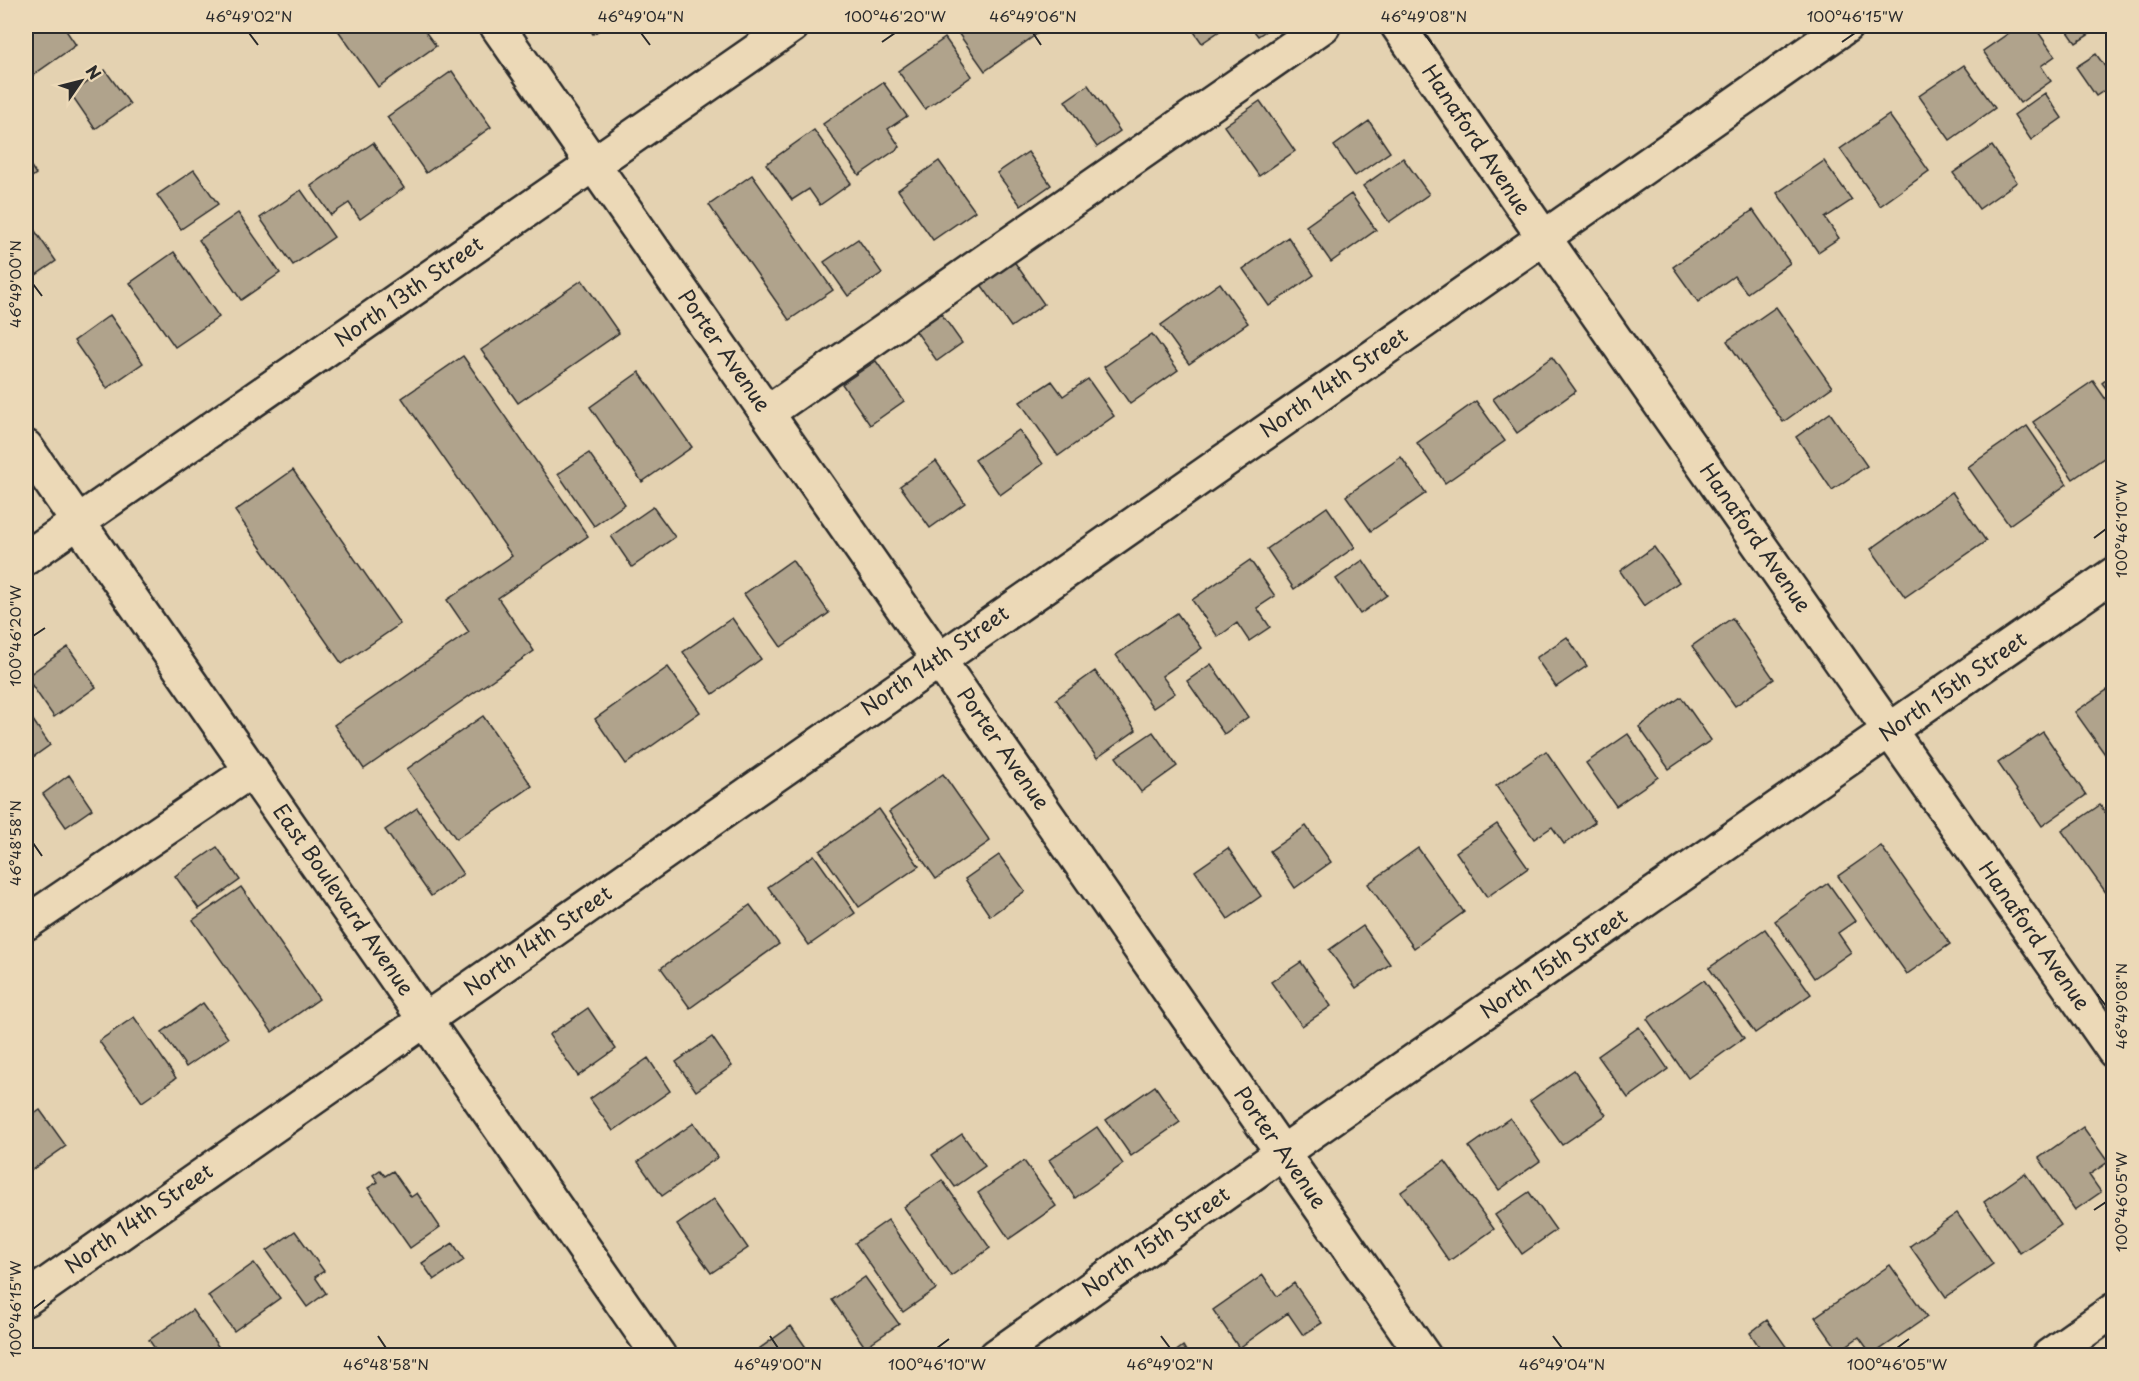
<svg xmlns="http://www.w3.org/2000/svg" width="2139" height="1381" font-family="'Playpen Sans',sans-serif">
  <rect width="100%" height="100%" fill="#e4d2b1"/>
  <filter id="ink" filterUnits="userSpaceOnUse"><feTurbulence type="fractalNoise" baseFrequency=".0167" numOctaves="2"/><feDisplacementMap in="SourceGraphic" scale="12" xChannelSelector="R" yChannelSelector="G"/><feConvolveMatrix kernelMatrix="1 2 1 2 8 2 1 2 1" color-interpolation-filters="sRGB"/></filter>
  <g filter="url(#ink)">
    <path fill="#b0a38c" stroke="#2b2b2b" stroke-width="1.5" d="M26,26h37l13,19 -50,35z
      M335,26h86l15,20 -58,41z
      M587,26h19l-13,8z
      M962,26h79l3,3 -59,42 -29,-41z
      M1190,26h37l-25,17z
      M1250,26h23l-15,10z
      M2019,26h15l21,30 -14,10 10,15 -31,22 -37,-52z
      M2064,26h38l-26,17z
      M945,38l27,38 -47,33 -27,-38z
      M2096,54l18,25v5l-18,12 -20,-29z
      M1964,65l31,43 -45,32 -31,-44z
      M105,70l25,34 -35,25 -24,-35z
      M452,71l39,56 -65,46 -39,-56z
      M883,82l24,34 -19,13 12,18 -41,28 -36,-51z
      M1088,85l32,46 -23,16 -32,-46z
      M2045,93l17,25 -31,22 -17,-25z
      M1260,101l35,50 -36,25 -35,-50z
      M1889,115l40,56 -49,35 -40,-57z
      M1369,121l21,31 -35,24 -21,-30z
      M814,130l37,53 -31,22 -11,-16 -17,11 -26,-36z
      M373,143l31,45 -44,31 -11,-16 -18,12 -20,-29z
      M1992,146l25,36 -38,27 -26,-36z
      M1028,152l23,33 -30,21 -24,-33z
      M1403,158l26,36 -40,28 -26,-36z
      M26,159l10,15 -10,7z
      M939,161l36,50 -42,29 -35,-50z
      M1824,161l28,39 -27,18 14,20 -21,14 -41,-59z
      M194,170l24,34 -37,25 -24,-34z
      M752,175l81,115 -44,30 -80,-115z
      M301,190l33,47 -41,28 -33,-47z
      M1351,194l25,36 -45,32 -25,-36z
      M1753,210l37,53 -43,30 -13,-17 -36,26 -25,-35z
      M238,213l42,60 -39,27 -42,-60z
      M26,218l30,43 -30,21z
      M1288,237l26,38 -45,31 -26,-37z
      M858,239l24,34 -34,23 -24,-34z
      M174,252l45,65 -44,30 -45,-64z
      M1013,260l31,44 -33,23 -31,-44z
      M582,280l37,53 -101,70 -37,-53z
      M1220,283l28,40 -59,41 -28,-39z
      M1776,307l56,80 -49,35 -56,-81z
      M940,312l22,31 -25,18 -22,-31z
      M110,315l33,48 -36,25 -33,-47z
      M1152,334l26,36 -48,34 -26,-37z
      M463,356l125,180 -90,62 36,53 -170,118 -30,-44 135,-93 -22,-32 65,-44 -110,-158z
      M1552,357l24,34 -59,42 -24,-34z
      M876,361l28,40 -34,24 -28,-41z
      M639,372l53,75 -50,35 -52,-75z
      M2114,374v25l-12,-16z
      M1088,379l26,37 -56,40 -38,-54 32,-21 11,15z
      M2093,381l21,30v40l-41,28 -40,-57z
      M1476,401l29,40 -60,42 -28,-40z
      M1830,413l37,53 -35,24 -36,-53z
      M2027,426l40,58 -58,41 -41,-58z
      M1019,430l24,34 -43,31 -25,-35z
      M589,453l36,51 -31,22 -36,-52z
      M1401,457l25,36 -55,38 -25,-35z
      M936,461l29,42 -35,25 -30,-42z
      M293,470l107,154 -58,40 -107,-153z
      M1952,492l34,49 -81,56 -34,-48z
      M653,507l22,30 -43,30 -21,-31z
      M1327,507l28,40 -61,42 -27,-40z
      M1654,547l25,35 -35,24 -24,-35z
      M792,560l37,53 -48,34 -37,-53z
      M1250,560l25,36 -18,12 13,19 -21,14 -12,-18 -19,14 -26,-37z
      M1363,560l24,35 -27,19 -24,-35z
      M1177,613l25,35 -40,28 13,17 -22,15 -37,-53z
      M732,618l29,41 -48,35 -30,-42z
      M1732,618l42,61 -39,27 -43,-60z
      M1567,637l20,29 -31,21 -20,-29z
      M68,647l28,40 -42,30 -28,-40z
      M1211,664l37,53 -24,17 -37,-53z
      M668,667l32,45 -74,52 -31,-45z
      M1095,671l41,59 -39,28 -41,-59z
      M2107,690l7,9v68l-39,-55z
      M1681,697l30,43 -42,29 -30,-42z
      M26,710l24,35 -24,17z
      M483,716l49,70 -76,53 -49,-70z
      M1153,732l24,34 -36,26 -25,-35z
      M2043,732l43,63 -44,31 -44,-63z
      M1628,734l30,43 -42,29 -30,-43z
      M1546,751l49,71 -31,22 -12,-17 -18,12 -38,-53z
      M943,774l47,67 -54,38 -47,-67z
      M69,775l23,34 -26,18 -23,-33z
      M2100,805l14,20v79l-52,-73z
      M417,808l46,66 -32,22 -46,-66z
      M879,809l40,57 -60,41 -39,-56z
      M1497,824l31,44 -41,29 -31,-45z
      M1306,826l25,36 -36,26 -25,-37z
      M1881,846l69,98 -43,30 -69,-98z
      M217,847l23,33 -41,29 -24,-33z
      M1228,848l33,48 -33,23 -33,-48z
      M1418,848l46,64 -50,36 -46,-64z
      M814,855l41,58 -46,32 -41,-58z
      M999,855l26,36 -35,25 -25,-37z
      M1828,883l27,38 -17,12 13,19 -37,26 -39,-57z
      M241,887l78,112 -47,33 -79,-112z
      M750,905l29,39 -89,64 -29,-40z
      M1363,926l27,38 -34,24 -27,-38z
      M1765,929l46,65 -56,39 -46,-65z
      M1301,962l30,44 -29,20 -31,-44z
      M1704,980l40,58 -56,40 -41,-59z
      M203,1003l25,35 -42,29 -24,-35z
      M588,1008l28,41 -38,27 -29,-41z
      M134,1017l42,61 -34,24 -43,-61z
      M1639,1027l29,42 -40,29 -30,-42z
      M712,1037l20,29 -36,25 -20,-29z
      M648,1058l22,33 -57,40 -23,-32z
      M1574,1070l32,45 -44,30 -32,-44z
      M1155,1086l25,36 -49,34 -25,-36z
      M40,1110l26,36 -40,28v-54z
      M1510,1118l30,43 -41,29 -30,-43z
      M694,1123l24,34 -56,39 -24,-34z
      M1097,1127l26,37 -48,34 -26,-38z
      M2083,1127l25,35 -19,13 12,17 -26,18 -36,-52z
      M962,1134l23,32 -30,21 -23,-32z
      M1024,1161l32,45 -47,33 -31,-46z
      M1445,1161l49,68 -45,32 -48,-69z
      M380,1170l5,6 8,-5 18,26 6,-4 23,34 -30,21 -42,-60 10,-6 -5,-7z
      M2025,1173l36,52 -41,28 -36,-51z
      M942,1180l48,68 -39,28 -47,-69z
      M1529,1192l27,38 -34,24 -27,-39z
      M714,1199l34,49 -37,25 -34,-48z
      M1957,1213l36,51 -47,33 -36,-51z
      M888,1220l48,69 -33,23 -48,-69z
      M295,1231l29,40 -9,6 11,16 -19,14 -40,-56z
      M453,1243l11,17 -30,20 -12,-17z
      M254,1263l26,35 -46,33 -26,-35z
      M1890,1265l37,52 -55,38 -13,-18 -20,14 -24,-34z
      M1263,1275l14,21 17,-13 28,40 -19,12 -15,-22 -49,35 -26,-38z
      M865,1277l34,47 -34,23 -33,-47z
      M192,1310l33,46h-65l-11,-16z
      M1767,1320l23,32 -5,4h-30l7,-5 -12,-18z
      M791,1326l21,30h-63z
      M1183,1346l6,10h-19z"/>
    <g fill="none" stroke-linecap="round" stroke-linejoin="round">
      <g stroke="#2b2b2b" stroke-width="38">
        <path id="minor" d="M497,26l927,1330
          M1398,26c235,344 478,682 716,1025
          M767,413l556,-387
          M26,447l633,909
          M26,558l766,-532
          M26,923l226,-153
          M26,1299l1820,-1273
          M996,1356l287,-204 831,-578
          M2049,1356l65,-46"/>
      </g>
      <use href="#minor" stroke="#ecd9b7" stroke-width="33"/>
    </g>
  </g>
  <path fill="none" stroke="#2b2b2b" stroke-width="2" d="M249,33l9,12M641,33l9,12M1033,33l8,12M1424,33l9,12M882,42l13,-9M1842,42l13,-9M33,284l9,12M2094,538l12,-9M33,636l12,-8M33,843l9,13M2097,994l9,12M2094,1210l12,-8M33,1309l12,-9M378,1336l8,12M770,1336l8,12M1161,1336l9,12M1553,1336l9,12M937,1348l12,-9M1897,1348l12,-9"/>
  <g text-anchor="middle" stroke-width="5" stroke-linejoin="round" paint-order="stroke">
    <g font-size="21" fill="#2b2b2b" stroke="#ecd9b7">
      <text transform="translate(1476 140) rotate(56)" y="7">Hanaford Avenue</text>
      <text transform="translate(409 292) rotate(-35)" y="7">North 13th Street</text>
      <text transform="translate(724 351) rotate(55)" y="7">Porter Avenue</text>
      <text transform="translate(1334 383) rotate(-35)" y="7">North 14th Street</text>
      <text transform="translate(1755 538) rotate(55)" y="7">Hanaford Avenue</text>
      <text transform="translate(935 661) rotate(-35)" y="7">North 14th Street</text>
      <text transform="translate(1953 687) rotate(-35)" y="7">North 15th Street</text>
      <text transform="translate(1003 749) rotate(55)" y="7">Porter Avenue</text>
      <text transform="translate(343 900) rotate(55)" y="7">East Boulevard Avenue</text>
      <text transform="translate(2034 936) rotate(55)" y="7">Hanaford Avenue</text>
      <text transform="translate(538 941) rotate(-35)" y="7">North 14th Street</text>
      <text transform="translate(1554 964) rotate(-35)" y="7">North 15th Street</text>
      <text transform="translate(1280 1148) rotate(55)" y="7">Porter Avenue</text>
      <text transform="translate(139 1219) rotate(-35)" y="7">North 14th Street</text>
      <text transform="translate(1156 1242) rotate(-35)" y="7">North 15th Street</text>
    </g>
  </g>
  <rect width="2139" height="1381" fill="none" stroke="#ecd9b7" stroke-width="66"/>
  <g transform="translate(81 81) rotate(55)" stroke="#ecd9b7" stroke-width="4.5" paint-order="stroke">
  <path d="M0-4.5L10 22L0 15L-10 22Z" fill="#2b2b2b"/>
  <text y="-9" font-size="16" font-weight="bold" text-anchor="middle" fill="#2b2b2b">N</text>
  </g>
  <rect x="33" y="33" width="2073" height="1315" fill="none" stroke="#2b2b2b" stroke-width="2"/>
  <g font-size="15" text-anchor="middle" fill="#2b2b2b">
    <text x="249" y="22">46°49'02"N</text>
    <text x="641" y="22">46°49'04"N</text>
    <text x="895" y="22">100°46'20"W</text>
    <text x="1033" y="22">46°49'06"N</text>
    <text x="1424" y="22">46°49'08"N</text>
    <text x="1855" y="22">100°46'15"W</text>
    <text transform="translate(16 284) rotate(-90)" y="5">46°49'00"N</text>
    <text transform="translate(2122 529) rotate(-90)" y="5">100°46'10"W</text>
    <text transform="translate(16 636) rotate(-90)" y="5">100°46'20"W</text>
    <text transform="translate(16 843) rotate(-90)" y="5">46°48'58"N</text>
    <text transform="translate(2122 1006) rotate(-90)" y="5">46°49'08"N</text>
    <text transform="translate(2122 1202) rotate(-90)" y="5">100°46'05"W</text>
    <text transform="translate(16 1309) rotate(-90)" y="5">100°46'15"W</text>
    <text x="386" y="1370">46°48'58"N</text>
    <text x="778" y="1370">46°49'00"N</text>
    <text x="937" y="1370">100°46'10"W</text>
    <text x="1170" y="1370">46°49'02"N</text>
    <text x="1562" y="1370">46°49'04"N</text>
    <text x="1897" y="1370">100°46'05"W</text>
  </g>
</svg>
